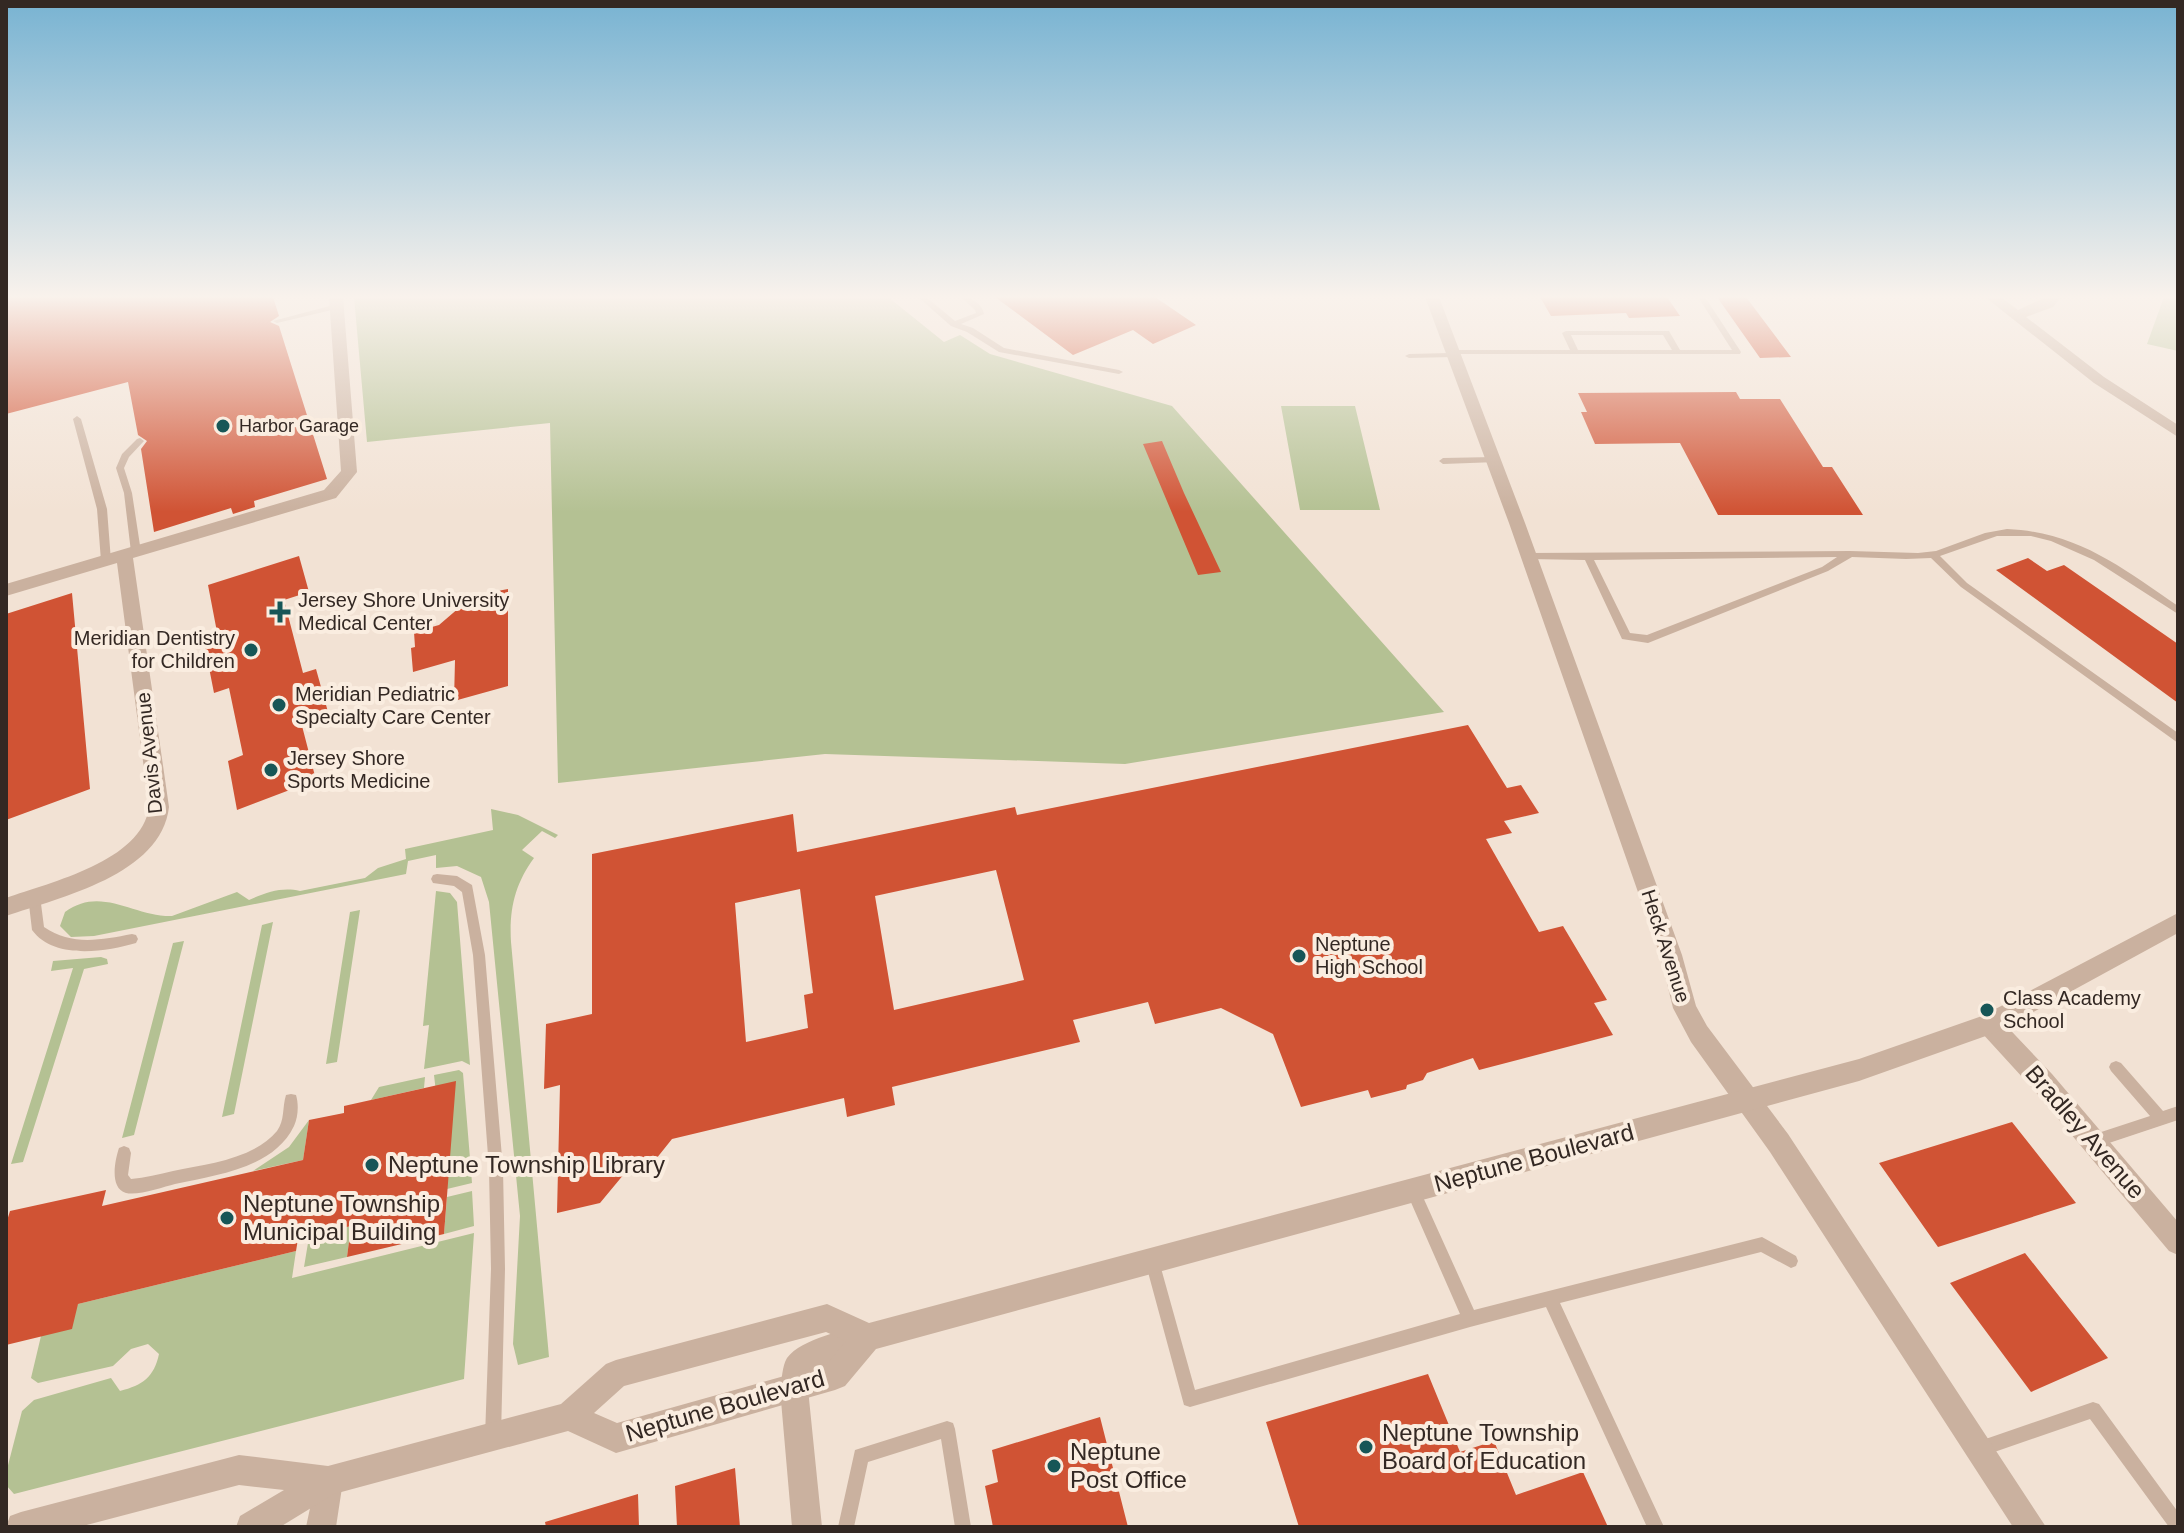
<svg xmlns="http://www.w3.org/2000/svg" width="2184" height="1533" font-family="Helvetica,sans-serif">
  <rect width="100%" height="100%" fill="#f2e2d4"/>
  <path fill="#b4c193" d="M354,297h534l56,45 16,-7 30,19 182,52 272,306 -319,52 -300,-10 -267,29 -8,-360 -183,19z
    M2164,297h14v54l-31,-7z
    M1281,406h74l25,104h-80z
    M491,809l27,6 40,20 -3,3 -13,-7 -20,19 12,8c-19,26 -25,51 -23,84l38,415 -31,8 -5,-21 7,-128 -31,-314 -8,-25 -24,-11 -21,2v-13l-28,6 -2,13 -312,62 -23,1 -11,-11 5,-14c36,-27 69,5 107,4l65,-24 12,8c18,-8 33,-13 51,-9l65,-13 13,-10 28,-9 -1,-10 88,-19z
    M436,891l14,2 7,9 13,163 -8,-4 -38,8 5,-44 -6,1z
    M360,910l-23,152 -11,2 24,-152z
    M273,922l-39,192 -12,3 40,-192z
    M184,941l-50,194 -12,3 51,-195z
    M101,957l6,2 1,5 -24,5 -61,193 -12,2 62,-196 -22,3 2,-10z
    M459,1070l4,3 9,110 -25,6 -13,-114z
    M425,1077l-1,11 -53,12 8,-13z
    M309,1120l-6,40 -50,11 36,-24z
    M472,1191l2,35 -30,8 3,-37z
    M351,1226l-4,31 -43,10 5,-30z
    M474,1233l-10,146 -450,115 -8,-9v-12l16,-62 12,-11 77,-22 9,13c23,-6 34,-14 39,-37l-11,-10 -17,5 -18,17 -75,17 -7,-5 10,-42 37,-32 218,-53 -4,27z"/>
  <path fill="#d05334" fill-rule="evenodd" d="M6,297h267l6,19 -9,6 9,4 48,153 -73,22 1,6 -22,7 -2,-6 -77,24 -13,-83 6,-8 -9,-6 -10,-53 -122,32z
    M995,297h160l41,28 -43,19 -20,-14 -60,25z
    M1540,297h127l13,19 -51,2 -3,-5 -75,3z
    M1717,297h29l45,60 -31,1z
    M1736,392l4,7h40l43,68h9l31,48h-145l-38,-72 -85,1 -14,-32h6l-9,-19z
    M1162,441l22,52 37,79 -23,3 -55,-131z
    M299,556l10,36 -25,8 19,73 13,-4 12,43 -27,10 15,58 -79,30 -9,-49 15,-6 -14,-67 -15,5 -11,-56 14,-5 -9,-47z
    M2028,558l19,13 17,-6 114,79v59l-182,-133z
    M508,589v97l-54,15 1,-41 -42,12 -2,-24 4,-1 -1,-15 25,-7 21,-18 1,-9z
    M72,593l18,196 -84,31v-206z
    M1468,725l39,63 14,-3 18,28 -35,8 8,12 -26,6 53,93 24,-6 44,74 -13,3 19,32 -134,35 -6,-12 -46,15 -4,7 -16,5 -1,4 -35,9 -3,-8 -67,17 -28,-73 -52,-26 -66,16 -7,-22 -75,18 7,22 -188,45 3,18 -48,12 -3,-19 -172,41 -20,25 -13,-8 -39,47 -43,10 3,-128 -16,4 2,-65 46,-10v-160l201,-40 4,38 218,-45 2,8zM996,870l28,110 -130,30 -19,-114zM800,889l13,104 -9,2 4,33 -62,14 -11,-139z
    M456,1081l-12,153 -97,23 4,-31 -53,13 -2,12 -218,53 -6,25 -66,16v-121l4,-13 96,-21 -4,16 201,-46 6,-40 35,-7v-7z
    M2012,1122l64,81 -138,44 -59,-84z
    M2025,1253l83,105 -77,34 -81,-109z
    M1428,1374l32,78 34,-11 22,54 67,-23 25,55h-309l-33,-105z
    M1100,1417l28,110h-135l-8,-41 13,-4 -6,-32z
    M735,1468l5,59h-63l-2,-41z
    M638,1494l1,33h-93l-1,-5z"/>
  <g fill="none" stroke-linecap="round" stroke-linejoin="round">
    <path fill="#cab19f" fill-rule="evenodd" d="M918,297h8l29,24 21,-8 -1,-3 -14,-13c10,0 21,6 23,17l-23,10 12,4 31,20 115,22 4,2 -4,2 -120,-22 -32,-20 -16,-6z
      M1698,297h7l36,55 -1,2h-283l-4,3 -44,1 -4,-2 4,-2 40,-1 3,-3h118l-8,-17 4,-2h103l11,19h52zM1571,335h92l9,15h-94z
      M337,304l4,2 -1,2 -63,15 -4,-2z
      M77,416l4,3 26,90 4,52 -5,3 -5,-3 -4,-52 -24,-90z
      M140,438l4,3 -15,16 -5,11 8,25 9,59 -5,3 -5,-3 -7,-59 -8,-25 6,-14 15,-15z
      M1494,457l4,3 -1,2 -54,2 -4,-3 4,-3z
      M2007,529c71,3 115,39 171,77v8l-84,-54 -43,-19 -20,-5h-34l-57,20 27,27 211,150v10l-217,-156 -30,-29 -25,1 -54,-2 -24,14 -180,72 -26,-4 -37,-79 -56,-1 -5,-3 5,-3 321,-2 68,2 18,-2 49,-18zM1837,557l-15,10 -175,68 -17,-2 -36,-73z
      M437,874l20,2 15,9 13,70 18,214 2,100 -4,168 -2,6 -6,2 -6,-2 -2,-6 6,-168 -2,-100 -16,-214 -11,-63 -8,-6 -21,-3 -2,-4 2,-4z
      M34,891l4,1 2,4 4,31c27,19 57,13 88,7l4,1 2,4 -2,4c-31,9 -82,17 -104,-13l-4,-34 2,-4z
      M2116,1061l5,2 42,48 15,-5v14l-84,28 -5,-2 -2,-5 2,-5 61,-20 -39,-45 -2,-4 2,-4z
      M291,1094l5,1c3,10 2,22 -2,31 -20,42 -77,49 -119,58 -12,3 -37,12 -49,9 -17,-5 -11,-33 -7,-45l5,-2 5,2 2,5 -3,22 3,4c14,-1 28,-5 42,-8 34,-7 81,-12 104,-40 8,-11 5,-23 9,-36z
      M1413,1184l5,2 56,124 288,-73 34,19 2,5 -2,5 -5,2 -30,-16 -201,51 104,224h-17l-101,-220 -76,20 -280,80 -6,-2 -39,-144 2,-5 5,-2 5,2 2,5 36,129 265,-76 -54,-123 2,-5z
      M2093,1402l6,2 79,108v15h-9l-79,-108 -110,38 -6,-2 -2,-6 2,-6z
      M947,1421l6,2 2,6 16,98h-16l-14,-88 -73,23 -14,65h-16l17,-77z"/>
    <path fill="#cab19f" fill-rule="evenodd" d="M329,297h14l14,175 -21,26 -203,60 36,249c-8,68 -108,90 -163,109v-18c45,-16 136,-37 143,-91l-32,-244 -111,33v-12l318,-94 17,-19z
      M1425,297h14l86,226 157,432 14,51 11,20 81,108 258,393h-33l-243,-375 -79,-110 -18,-34 -13,-53 -151,-432z
      M1985,297h16l17,13 28,-13h15l-8,10 -27,10 78,60 74,48v12l-84,-54z
      M1989,1013l8,3 55,58 126,148v33l-9,-4 -135,-161 -53,-58 -4,-8 4,-8z
      M868,1323l10,4 4,10 -4,10 -54,19 -13,9 -3,14 14,138h-30l-12,-138c2,-9 2,-23 7,-31 15,-20 58,-27 81,-35z
      M328,1466l10,5 5,10 -7,46h-30l12,-56z"/>
    <path fill="#cab19f" fill-rule="evenodd" d="M2178,913v20l-181,99 -138,49 -983,268 -31,37 -10,4 -219,63 -48,-22 -234,63 -54,33h-44l4,-11 44,-26 -45,-5 -160,42h-73l4,-11 11,-4 218,-57 89,11 233,-62 45,-40 10,-4 211,-56 42,19 990,-264 123,-43zM826,1332l20,9 -19,23 -210,59 -23,-10 30,-27z"/>
  </g>
  <linearGradient id="sky" x2="0" y2="1"><stop stop-color="#78b3d2"/><stop offset="0.58" stop-color="#f9f2ec"/><stop offset="1" stop-color="#f9f2ec" stop-opacity="0"/></linearGradient>
  <rect width="2184" height="512" fill="url(#sky)"/>
  <g fill="#175657" stroke="#faede0" stroke-width="3">
    <circle cx="223" cy="426" r="8"/>
    <path d="M276 600h8v8h8v8h-8v8h-8v-8h-8v-8h8z"/>
    <circle cx="251" cy="650" r="8"/>
    <circle cx="279" cy="705" r="8"/>
    <circle cx="271" cy="770" r="8"/>
    <circle cx="1299" cy="956" r="8"/>
    <circle cx="1987" cy="1010" r="8"/>
    <circle cx="372" cy="1165" r="8"/>
    <circle cx="227" cy="1218" r="8"/>
    <circle cx="1366" cy="1447" r="8"/>
    <circle cx="1054" cy="1466" r="8"/>
  </g>
  <g text-anchor="middle" stroke-width="8" stroke-linejoin="round" paint-order="stroke">
    <g font-size="18" fill="#332823" stroke="#faede0" text-anchor="start">
      <text x="239" y="432">Harbor Garage</text>
    </g>
    <g font-size="20" fill="#332823" stroke="#faede0" text-anchor="start">
      <text x="298" y="607">Jersey Shore University<tspan x="298" dy="23">Medical Center</tspan></text>
      <text x="235" y="645" text-anchor="end">Meridian Dentistry<tspan x="235" dy="23">for Children</tspan></text>
      <text x="295" y="701">Meridian Pediatric<tspan x="295" dy="23">Specialty Care Center</tspan></text>
      <text x="287" y="765">Jersey Shore<tspan x="287" dy="23">Sports Medicine</tspan></text>
      <text x="1315" y="951">Neptune<tspan x="1315" dy="23">High School</tspan></text>
      <text x="2003" y="1005">Class Academy<tspan x="2003" dy="23">School</tspan></text>
    </g>
    <g font-size="20" fill="#332823" stroke="#faede0">
      <text transform="translate(149 753) rotate(-96)" y="7">Davis Avenue</text>
      <text transform="translate(1666 946) rotate(72)" y="7">Heck Avenue</text>
    </g>
    <g font-size="24" fill="#332823" stroke="#faede0">
      <text transform="translate(2085 1132) rotate(49)" y="8">Bradley Avenue</text>
      <text transform="translate(1534 1158) rotate(-15)" y="8">Neptune Boulevard</text>
      <text transform="translate(725 1406) rotate(-16)" y="8">Neptune Boulevard</text>
    </g>
    <g font-size="24" fill="#332823" stroke="#faede0" text-anchor="start">
      <text x="388" y="1173">Neptune Township Library</text>
      <text x="243" y="1212">Neptune Township<tspan x="243" dy="28">Municipal Building</tspan></text>
      <text x="1382" y="1441">Neptune Township<tspan x="1382" dy="28">Board of Education</tspan></text>
      <text x="1070" y="1460">Neptune<tspan x="1070" dy="28">Post Office</tspan></text>
    </g>
  </g>
  <rect width="2184" height="1533" fill="none" stroke="#332823" stroke-width="16"/>
</svg>
